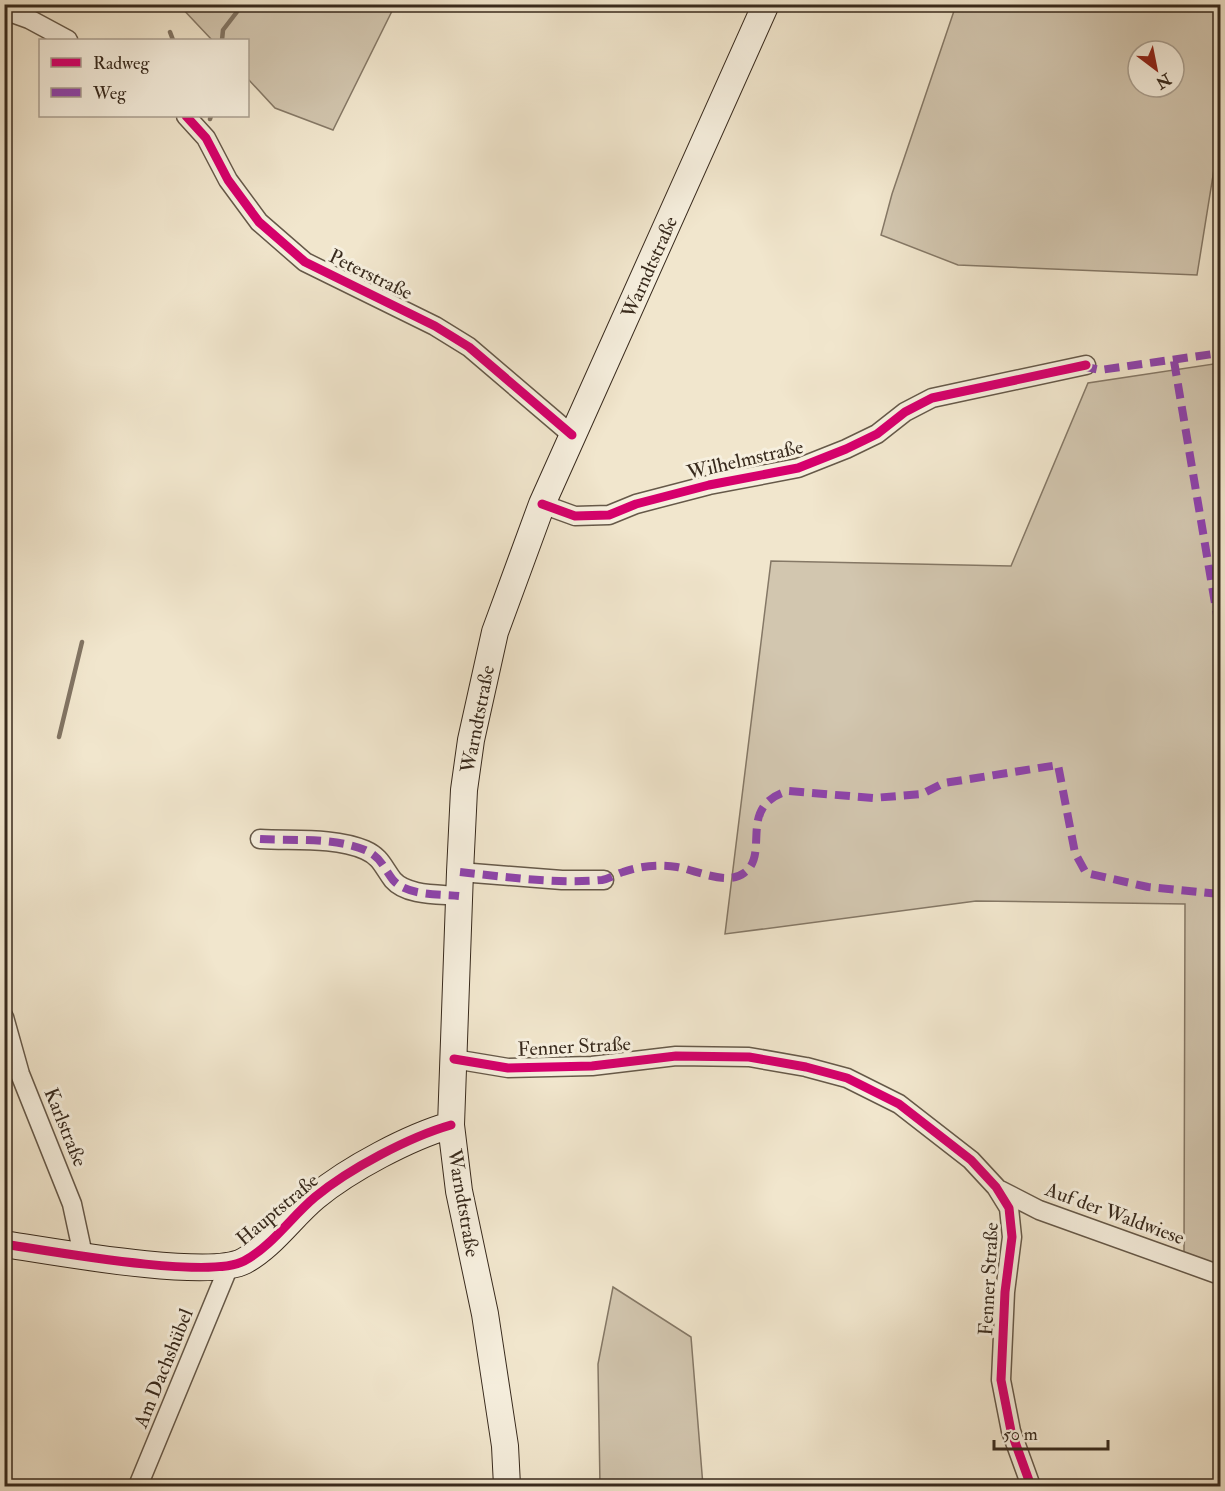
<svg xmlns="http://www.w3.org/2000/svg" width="1225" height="1491" font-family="'IM FELL Double Pica',serif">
  <rect width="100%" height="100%" fill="#f1e6cd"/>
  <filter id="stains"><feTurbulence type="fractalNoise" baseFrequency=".00333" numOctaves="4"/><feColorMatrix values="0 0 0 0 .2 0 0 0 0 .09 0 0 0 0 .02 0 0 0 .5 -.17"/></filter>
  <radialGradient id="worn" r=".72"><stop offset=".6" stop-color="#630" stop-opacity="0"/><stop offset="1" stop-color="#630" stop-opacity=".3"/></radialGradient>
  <path fill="#d2c6af" stroke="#857866" stroke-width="1.5" fill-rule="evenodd" d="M179,5h216l-62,125 -58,-22 -27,-29v-39h-36z
    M956,5h264v127l-23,143 -239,-10 -77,-30 11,-41zM1138,51h36v36h-36z
    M1220,363v905l-36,-15 1,-349 -209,-3 -251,33 46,-373 240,5 77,-183z
    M613,1287l78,50 12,149h-103l-2,-122z"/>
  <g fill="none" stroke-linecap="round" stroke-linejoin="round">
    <path stroke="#817463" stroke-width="4.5" d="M170,32l3,8
      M222,40l1,-10 20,-26
      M210,119l1,-3
      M59,737l23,-95"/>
    <g stroke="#665949" stroke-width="21">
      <path id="street" d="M4,10l25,9 39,21
        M186,116l20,22 22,42 31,42 46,40 130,64 34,21 103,88
        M542,504l33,12 34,-1 27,-11 73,-19 89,-17 48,-19 31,-15 28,-22 27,-14 154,-33
        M260,839c33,2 74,-2 105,11 16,7 18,17 28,30 14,16 46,14 66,16
        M460,872l102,8h42
        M4,1017l16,57 52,130 11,51
        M454,1059l54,9 84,-2 84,-10 73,1 57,10 41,11 52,26 72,56 25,27 13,21 3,29 -7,55 -4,88 10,51 20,55
        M1000,1190l39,20 181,65
        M138,1486l91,-220"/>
    </g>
    <g stroke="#382a1d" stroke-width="28">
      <path id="secondary" d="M4,1244c46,7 205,36 240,17 28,-15 47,-44 71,-64 34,-28 94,-60 136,-72
        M507,1486l-2,-40 -20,-132 -26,-123 -8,-66 9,-253 4,-82 7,-50 24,-108 47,-128 224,-500"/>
    </g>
    <use href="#street" stroke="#f6efde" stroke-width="18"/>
    <use href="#secondary" stroke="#f6efde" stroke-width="26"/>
    <path stroke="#8e44ad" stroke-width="8" stroke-dasharray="15 8" stroke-linecap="butt" d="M1174,361l46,272
      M1082,366l18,4 120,-17
      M260,839c33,2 74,-2 105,11 16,7 18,17 28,30 14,16 46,14 66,16
      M460,872c45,5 96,12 142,8 7,-1 14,-6 21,-8 17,-6 36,-8 54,-5 19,3 50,19 67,6 27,-19 -8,-67 44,-82l85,7 49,-4 22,-11 114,-18 17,88 11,20 62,14 72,7"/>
    <g stroke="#f6efde" stroke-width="13">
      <path id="cycleway" d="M186,116l20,22 22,42 31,42 46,40 130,64 34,21 103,88
        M542,504l33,12 34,-1 27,-11 73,-19 89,-17 48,-19 31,-15 28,-22 27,-14 154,-33
        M454,1059l54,9 84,-2 84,-10 73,1 57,10 41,11 52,26 72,56 25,27 13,21 3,29 -7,55 -4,88 10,51 20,55
        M4,1244c46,7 205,36 240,17 28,-15 47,-44 71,-64 34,-28 94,-60 136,-72"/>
    </g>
    <use href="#cycleway" stroke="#d6006c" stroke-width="9"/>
  </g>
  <g text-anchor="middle" stroke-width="6" stroke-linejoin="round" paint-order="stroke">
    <g font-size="20" fill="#382a1d" stroke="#f6efde">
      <text transform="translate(649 267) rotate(-66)" y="7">Warndtstraße</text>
      <text transform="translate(371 274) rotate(26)" y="7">Peterstraße</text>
      <text transform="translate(745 459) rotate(-13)" y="7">Wilhelmstraße</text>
      <text transform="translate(477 719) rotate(-79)" y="7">Warndtstraße</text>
      <text transform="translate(574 1046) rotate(-3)" y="7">Fenner Straße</text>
      <text transform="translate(66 1127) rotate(68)" y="7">Karlstraße</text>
      <text transform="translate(464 1203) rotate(80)" y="7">Warndtstraße</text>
      <text transform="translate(277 1209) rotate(-40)" y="7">Hauptstraße</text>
      <text transform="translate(1115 1213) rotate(20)" y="7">Auf der Waldwiese</text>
      <text transform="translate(988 1279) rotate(-87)" y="7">Fenner Straße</text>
      <text transform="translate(163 1368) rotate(-68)" y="7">Am Dachshübel</text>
    </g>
  </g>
  <rect width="1225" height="1491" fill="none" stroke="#f1e6cd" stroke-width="24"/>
  <rect x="6" y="6" width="1213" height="1479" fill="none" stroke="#382a1d" stroke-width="3"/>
  <rect x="12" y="12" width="1201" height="1467" fill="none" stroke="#382a1d" stroke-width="1.5"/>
  <rect x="39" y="39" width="210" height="78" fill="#f6efde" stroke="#aaa091" stroke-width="1.5"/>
  <rect x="51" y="58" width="30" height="9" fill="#d6006c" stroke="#aaa091" stroke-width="1.5"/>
  <text x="93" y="69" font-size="18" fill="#382a1d">Radweg</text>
  <rect x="51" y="88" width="30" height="9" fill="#8e44ad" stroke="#aaa091" stroke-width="1.5"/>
  <text x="93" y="99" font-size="18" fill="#382a1d">Weg</text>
  <g transform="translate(1156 69) rotate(148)"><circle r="28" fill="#f6efde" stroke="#aaa091" stroke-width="1.5"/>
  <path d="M0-4.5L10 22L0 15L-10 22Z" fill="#8f2418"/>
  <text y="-9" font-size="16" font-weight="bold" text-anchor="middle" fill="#382a1d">N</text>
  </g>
  <path d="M994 1440v9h114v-9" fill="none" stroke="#382a1d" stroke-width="3"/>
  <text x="1003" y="1440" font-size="18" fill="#382a1d" stroke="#f6efde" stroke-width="4.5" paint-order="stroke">50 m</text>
  <rect width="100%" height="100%" filter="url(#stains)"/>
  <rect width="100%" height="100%" fill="url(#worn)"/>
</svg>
